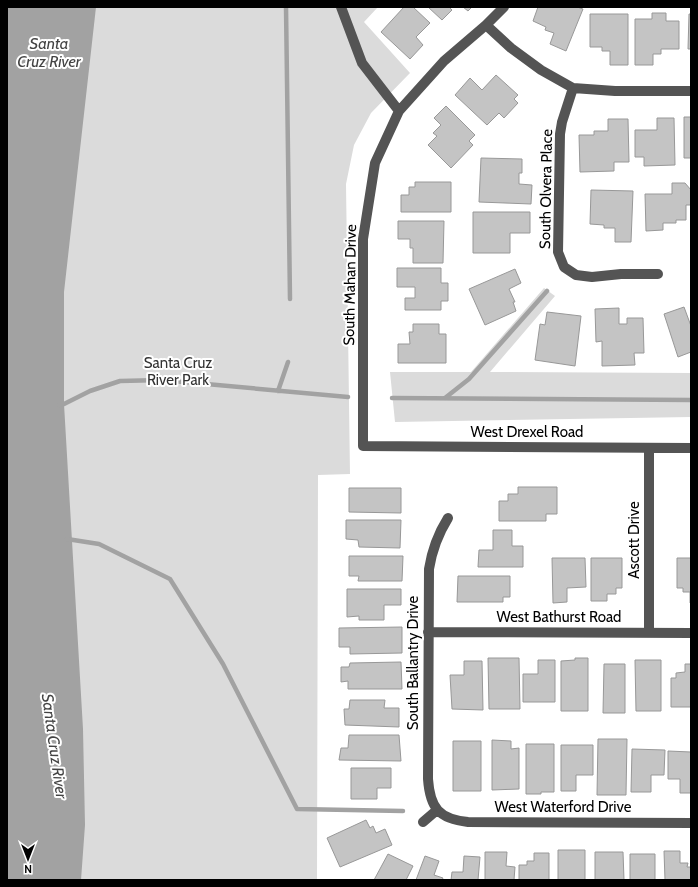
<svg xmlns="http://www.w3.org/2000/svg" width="698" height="887" font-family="Cabin,sans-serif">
  <rect width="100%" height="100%" fill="#fff"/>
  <path fill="#dbdbdb" d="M7,7h371l-14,15 46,51 -39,40 -17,32 -8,39 4,290 -32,1 -1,405h-310z
    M544,288l11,8 -65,76 201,1v44l-296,5 -5,-50h81z"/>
  <path fill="#a2a2a2" d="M7,7h89l-32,285v112l19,325 2,96 -4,55h-74z"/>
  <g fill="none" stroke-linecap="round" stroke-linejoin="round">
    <path stroke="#a2a2a2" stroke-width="4.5" d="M286,7l4,292
      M278,391l10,-29
      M392,398l299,2
      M445,398l24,-19 78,-88
      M59,405l5,-1 26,-13 30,-10 42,-1 186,17
      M67,539l32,5 71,35 53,85 74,145 106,2"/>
  </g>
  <path fill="#c4c4c4" stroke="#989898" d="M404,7h9l17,16 -14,14 7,8 -13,14 -29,-27z
    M428,7h21l3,3 -10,10z
    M463,7h9l-4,4z
    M538,7h39l6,2 -17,42 -16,-7 4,-11 -9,-3 1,-3 -13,-6z
    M652,13h14v8h13v28h-18v5h-8v11h-18v-46h17z
    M590,14h38v51h-18v-14h-8v-4h-12z
    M689,14h2v35h-3z
    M496,75l22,20 -4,4 4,4 -14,15 -5,-5 -12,12 -32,-30 15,-17 12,12z
    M446,106l29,29 -6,6 4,4 -22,23 -23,-23 9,-9 -4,-3 8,-8 -7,-7z
    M684,117h7v41h-7z
    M657,118h17l1,47 -31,1v-9h-9v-27h22z
    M608,119h20l1,43h-15v9l-34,1 -1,-37h15v-4h14z
    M481,158l41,1v14h-3v11l13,1 -1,19 -52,-2z
    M415,182h36v30h-50v-17h8v-8h6z
    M672,183h13l6,7v15h-5v15h-10v3h-13v7l-17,1 -1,-37h27z
    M591,190l42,1 -2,51h-16v-14h-11v-3l-14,-1z
    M473,212h57v21h-20v20h-37z
    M398,221h46l-1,42h-30v-15h-3v-9h-12z
    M397,268h44v15h7v18h-7v9h-36v-12h10v-11h-18z
    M515,269l6,14 -12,6 6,13h-2l3,9 -31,14 -16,-36z
    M684,307l7,19v26l-13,5 -14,-43z
    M619,308v16h8v-6h16l1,35h-10l1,12 -33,1v-25l-6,1 -1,-33z
    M547,312l34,4 -6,50 -40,-6 5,-36 5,1z
    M413,324h26v10h7v29h-48v-19h12l-1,-12h4z
    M518,487h39v27h-11v7h-47v-20h9v-7h10z
    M349,488h52v25l-52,-1z
    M346,520h55l-1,28 -41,-1 -1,-7 -12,-1z
    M493,530h19v16h11v21h-45l1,-17h14z
    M349,556h54l-1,25h-44l1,-5h-10z
    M552,558h33l1,29 -19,1v14l-14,1z
    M591,558h31v30h-6v6h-9v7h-16z
    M677,558h14v45h-1v-11h-7v-4h-6z
    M458,576h52v21h-7v5h-46z
    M347,589h54v16h-17v15h-25v-4l-12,1z
    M402,627v26l-52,1v-7h-11v-19z
    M488,658h31l1,51h-31z
    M575,658h13v53h-27v-50l14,-1z
    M538,660h17v42h-32v-28h15z
    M635,660h26v51h-25z
    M464,661h18l1,49 -31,-1 -2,-34h14z
    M401,662l1,27h-54v-8l-7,1v-15h8l1,-4z
    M604,664h21v49h-22z
    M685,664h6v43h-20v-29h5v-5l9,-1z
    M350,700h35l-1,8h15v19l-54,-2 -1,-16h5z
    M349,735h50l2,26 -62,-1 2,-12h7z
    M598,739h29l-1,56h-29z
    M492,740l19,1v8l8,-1v41l-27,1z
    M453,741h28v50h-28z
    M526,744h28v48h-13v2h-15z
    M561,745h32v30h-17v16h-15z
    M632,749l33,1 -1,25h-13v17h-20z
    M668,751l23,1v41h-11v-14h-12z
    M351,768h40v20h-14v11h-26z
    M366,820l4,8 3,-2 3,7 9,-4 7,16 -52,22 -13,-29z
    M558,850h27v30h-27z
    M664,851h16v12h8l-1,4h4v13h-26z
    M485,852h22l-1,14 9,1 -1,13h-29z
    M595,852h28l1,28h-29z
    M534,853h15v27h-30v-15h8v-4h7z
    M388,854l25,12 -7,14h-32z
    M630,854h25v26h-25z
    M425,856l14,5 -5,14 9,3 -1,2h-26z
    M464,856l16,1 -2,23h-27l1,-8h11z"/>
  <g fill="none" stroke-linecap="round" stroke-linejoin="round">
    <path stroke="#545454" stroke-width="10" d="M341,7l21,56 37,48
      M504,7l-18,18 -42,36 -45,50 -24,52 -12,76v207l328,2
      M486,25l25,23 30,22 32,18 42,3h76
      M573,88l-11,34 -2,12 -2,118 6,15 12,8 16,2 29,-3h37
      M448,518c-10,16 -16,32 -19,51l-1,210c2,29 11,40 40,43l223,1
      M428,632l263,1
      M649,633v-185
      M423,822l14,-12"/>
  </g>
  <g text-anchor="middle" stroke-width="4" stroke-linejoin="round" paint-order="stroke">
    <g font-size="15" fill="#000" stroke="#fff">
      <text transform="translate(546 189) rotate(-89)" y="5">South Olvera Place</text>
      <text transform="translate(350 285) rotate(-89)" y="5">South Mahan Drive</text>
      <text x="527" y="437">West Drexel Road</text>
      <text transform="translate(634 540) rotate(-90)" y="5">Ascott Drive</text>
      <text x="559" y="622">West Bathurst Road</text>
      <text transform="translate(413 663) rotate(-90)" y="5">South Ballantry Drive</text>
      <text x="563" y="812">West Waterford Drive</text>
    </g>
    <g font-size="15" fill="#323232" stroke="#fff">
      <text x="178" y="368">Santa Cruz<tspan x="178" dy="17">River Park</tspan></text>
    </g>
    <g font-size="16" font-style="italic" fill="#434343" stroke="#fff">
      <text x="49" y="49">Santa<tspan x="49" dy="18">Cruz River</tspan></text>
      <text transform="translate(55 746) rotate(82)" y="6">Santa Cruz River</text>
    </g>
  </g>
  <rect width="698" height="887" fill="none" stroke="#000000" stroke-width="16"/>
  <g transform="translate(28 859) rotate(180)" stroke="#ffffff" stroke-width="3" paint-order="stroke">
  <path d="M0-3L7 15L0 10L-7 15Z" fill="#000000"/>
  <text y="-6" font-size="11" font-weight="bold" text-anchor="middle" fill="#000000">N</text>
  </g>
</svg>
